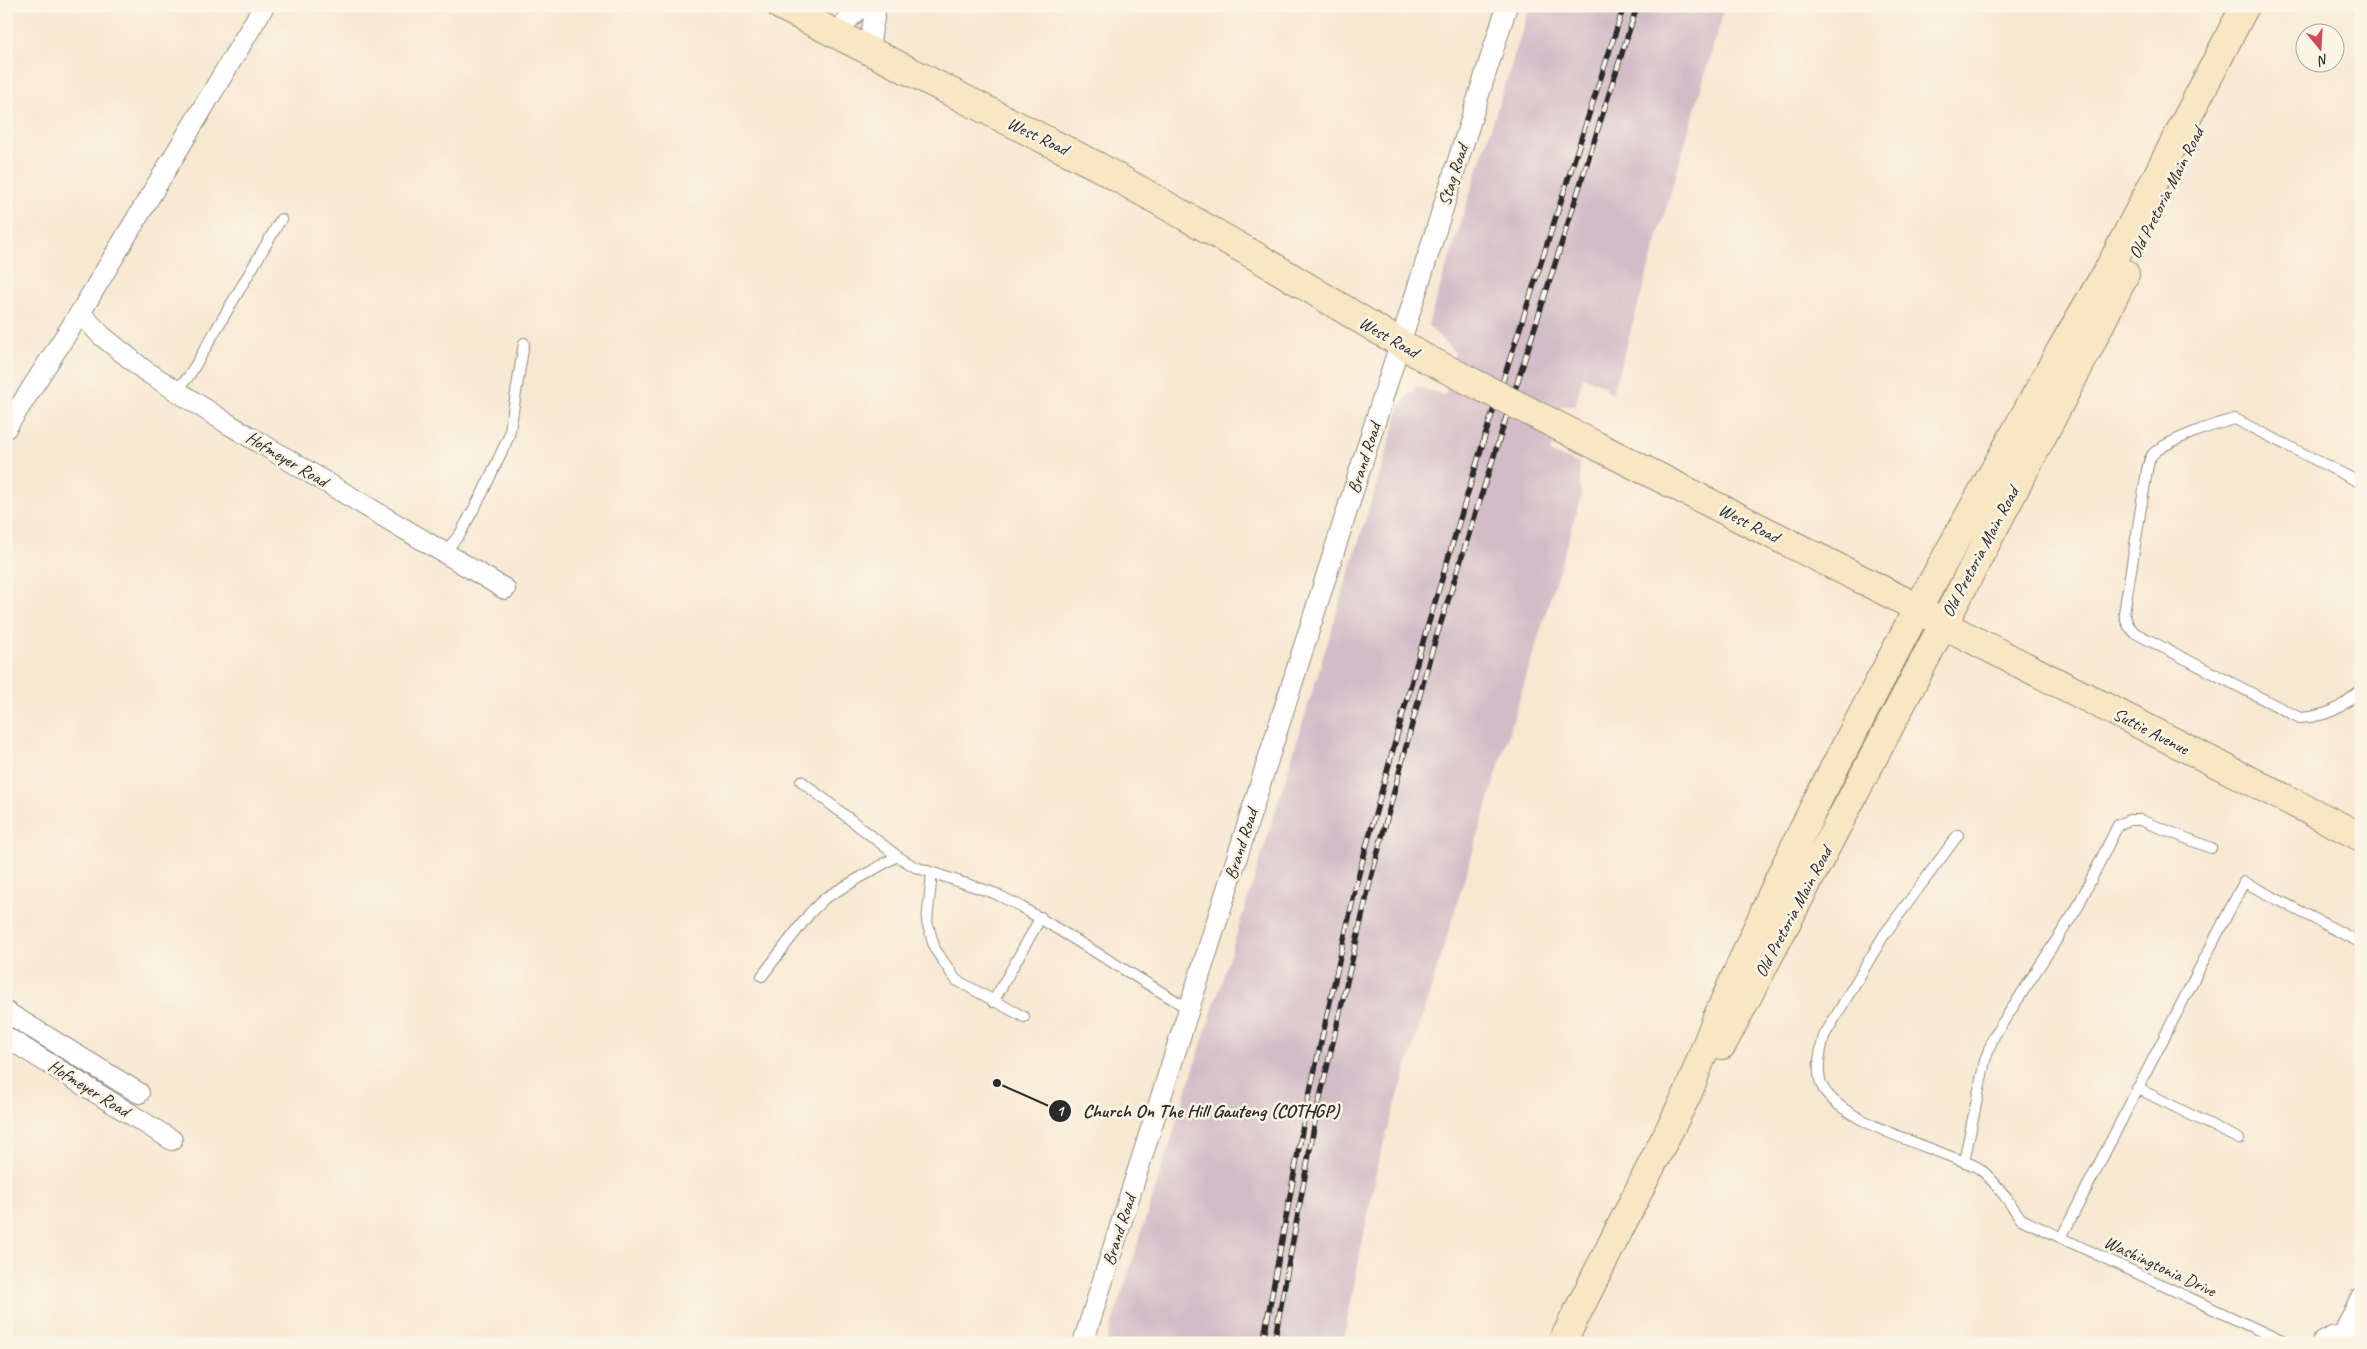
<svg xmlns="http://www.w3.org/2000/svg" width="2367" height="1349" font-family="Caveat,sans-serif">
  <rect width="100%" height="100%" fill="#fcf5e5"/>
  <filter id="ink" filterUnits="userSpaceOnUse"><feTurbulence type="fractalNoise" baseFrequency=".02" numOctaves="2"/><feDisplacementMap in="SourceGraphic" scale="10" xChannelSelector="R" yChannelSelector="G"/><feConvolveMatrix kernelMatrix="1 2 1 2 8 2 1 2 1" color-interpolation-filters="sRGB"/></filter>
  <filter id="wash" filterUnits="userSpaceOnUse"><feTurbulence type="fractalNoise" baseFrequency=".0096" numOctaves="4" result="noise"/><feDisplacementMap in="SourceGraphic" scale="20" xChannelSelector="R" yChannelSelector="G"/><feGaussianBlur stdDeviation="1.12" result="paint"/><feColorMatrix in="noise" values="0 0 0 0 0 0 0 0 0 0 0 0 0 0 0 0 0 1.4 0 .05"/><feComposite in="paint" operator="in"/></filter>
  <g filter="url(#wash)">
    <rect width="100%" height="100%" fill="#f7e8d1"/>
    <path fill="#d2bdc7" d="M1530,6h195l-113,389 -9,-10 -20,-8 -8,29h-14l-11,47 29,10 2,35 -203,664 -35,181h-237l152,-476 143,-462 15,-19 29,9 10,-42 -27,-28z"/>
  </g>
  <g filter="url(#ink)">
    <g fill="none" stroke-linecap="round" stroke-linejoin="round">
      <g stroke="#918a7e" stroke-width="12">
        <path id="lane" d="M176,391l13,-15 92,-157
          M2361,483l-126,-64c-18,4 -70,22 -82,35 -5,5 -6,16 -7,23l-22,136 4,12 7,8 165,85c28,-2 41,-9 61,-29
          M444,553l16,-19 23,-42 26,-56 15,-93
          M801,781l96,75 18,11 79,26 24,12 171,104
          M1958,835l-74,100 -60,101c-4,16 -9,37 -1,52 19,32 92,54 126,68 9,4 23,7 31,13 17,14 29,33 41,50l265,124
          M932,873l-5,49 8,27 21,31 68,37
          M762,976l48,-63 15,-15 72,-42
          M993,1002l48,-85
          M2137,1088l102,51
          M1964,1162l21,-102 9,-24 82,-126 42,-85 11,-5h11l71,28
          M2061,1238l183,-356 117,61"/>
      </g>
      <g stroke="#918a7e" stroke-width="22">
        <path id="street" d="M835,34l26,-28
          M868,52l8,-46
          M80,313l22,23 42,34 86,55 275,164
          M6,428l74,-115 184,-307
          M6,1012l133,81
          M6,1037l166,103
          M2343,1335l18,-38
          M1083,1343l424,-1337
          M2322,1343c12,-9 25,-10 39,-4"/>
      </g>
      <g stroke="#918a7e" stroke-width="30">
        <path id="secondary" d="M781,6l316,160 162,92 164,99
          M1599,447l319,161 24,16 419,213
          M1722,1045l364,-692 39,-79
          M1562,1343l126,-250 28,-73 65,-145 37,-76 100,-191 144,-260 49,-83 134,-259"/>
      </g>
      <use href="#lane" stroke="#fff" stroke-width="10"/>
      <use href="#street" stroke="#fff" stroke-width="20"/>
      <use href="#secondary" stroke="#f9e7c3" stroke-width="28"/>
      <g stroke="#2b2b2b" stroke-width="5.5">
        <path id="rail" d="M1263,1343l43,-234 52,-232 61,-222 66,-219 139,-430
          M1274,1343l43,-232 54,-233 59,-221 207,-651"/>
      </g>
      <use href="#rail" stroke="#fcf5e5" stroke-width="4" stroke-dasharray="11" stroke-linecap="butt"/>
      <g stroke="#918a7e" stroke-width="30" stroke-linecap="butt">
        <path id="secondary-bridge" d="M1423,357l176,90"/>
      </g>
      <use href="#secondary-bridge" stroke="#f9e7c3" stroke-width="28"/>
    </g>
  </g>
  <g text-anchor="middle" stroke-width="5" stroke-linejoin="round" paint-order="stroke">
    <g font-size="18" fill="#2b2b2b" stroke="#fcf5e5">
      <text transform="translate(1038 136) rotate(26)" y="6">West Road</text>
      <text transform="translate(1453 175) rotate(-72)" y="6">Stag Road</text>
      <text transform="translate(2166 193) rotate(-63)" y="6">Old Pretoria Main Road</text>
      <text transform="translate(1389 337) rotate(30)" y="6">West Road</text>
      <text transform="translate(1364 458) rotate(-72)" y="6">Brand Road</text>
      <text transform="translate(287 459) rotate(31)" y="6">Hofmeyer Road</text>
      <text transform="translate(1749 523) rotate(27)" y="6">West Road</text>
      <text transform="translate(1980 552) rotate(-62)" y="6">Old Pretoria Main Road</text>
      <text transform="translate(2151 731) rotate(27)" y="6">Suttie Avenue</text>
      <text transform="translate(1241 844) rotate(-72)" y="6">Brand Road</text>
      <text transform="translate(1793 912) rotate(-62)" y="6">Old Pretoria Main Road</text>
      <text transform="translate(89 1088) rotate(32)" y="6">Hofmeyer Road</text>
      <text transform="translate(1119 1230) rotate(-72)" y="6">Brand Road</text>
      <text transform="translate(2160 1266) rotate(25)" y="6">Washingtonia Drive</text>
    </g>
  </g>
  <path fill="none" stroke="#2b2b2b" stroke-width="2" d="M997 1083L1060 1111"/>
  <g fill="#2b2b2b" stroke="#fcf5e5" stroke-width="2">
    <circle cx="997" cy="1083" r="5"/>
    <circle cx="1060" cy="1111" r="12"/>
  </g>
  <g font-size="15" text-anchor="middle" font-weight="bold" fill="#fff">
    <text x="1060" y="1116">1</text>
  </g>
  <g font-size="19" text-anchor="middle" font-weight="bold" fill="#2b2b2b" stroke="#fcf5e5" stroke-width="5" stroke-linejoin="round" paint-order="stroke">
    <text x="1211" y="1117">Church On The Hill Gauteng (COTHGP)</text>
  </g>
  <rect width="2367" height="1349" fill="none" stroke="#fcf5e5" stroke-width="25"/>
  <g transform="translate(2320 48) rotate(162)"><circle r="24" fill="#fcf5e5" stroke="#a8a49b"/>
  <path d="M0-4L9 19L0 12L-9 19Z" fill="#d1495b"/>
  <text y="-8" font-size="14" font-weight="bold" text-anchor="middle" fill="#2b2b2b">N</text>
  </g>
</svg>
